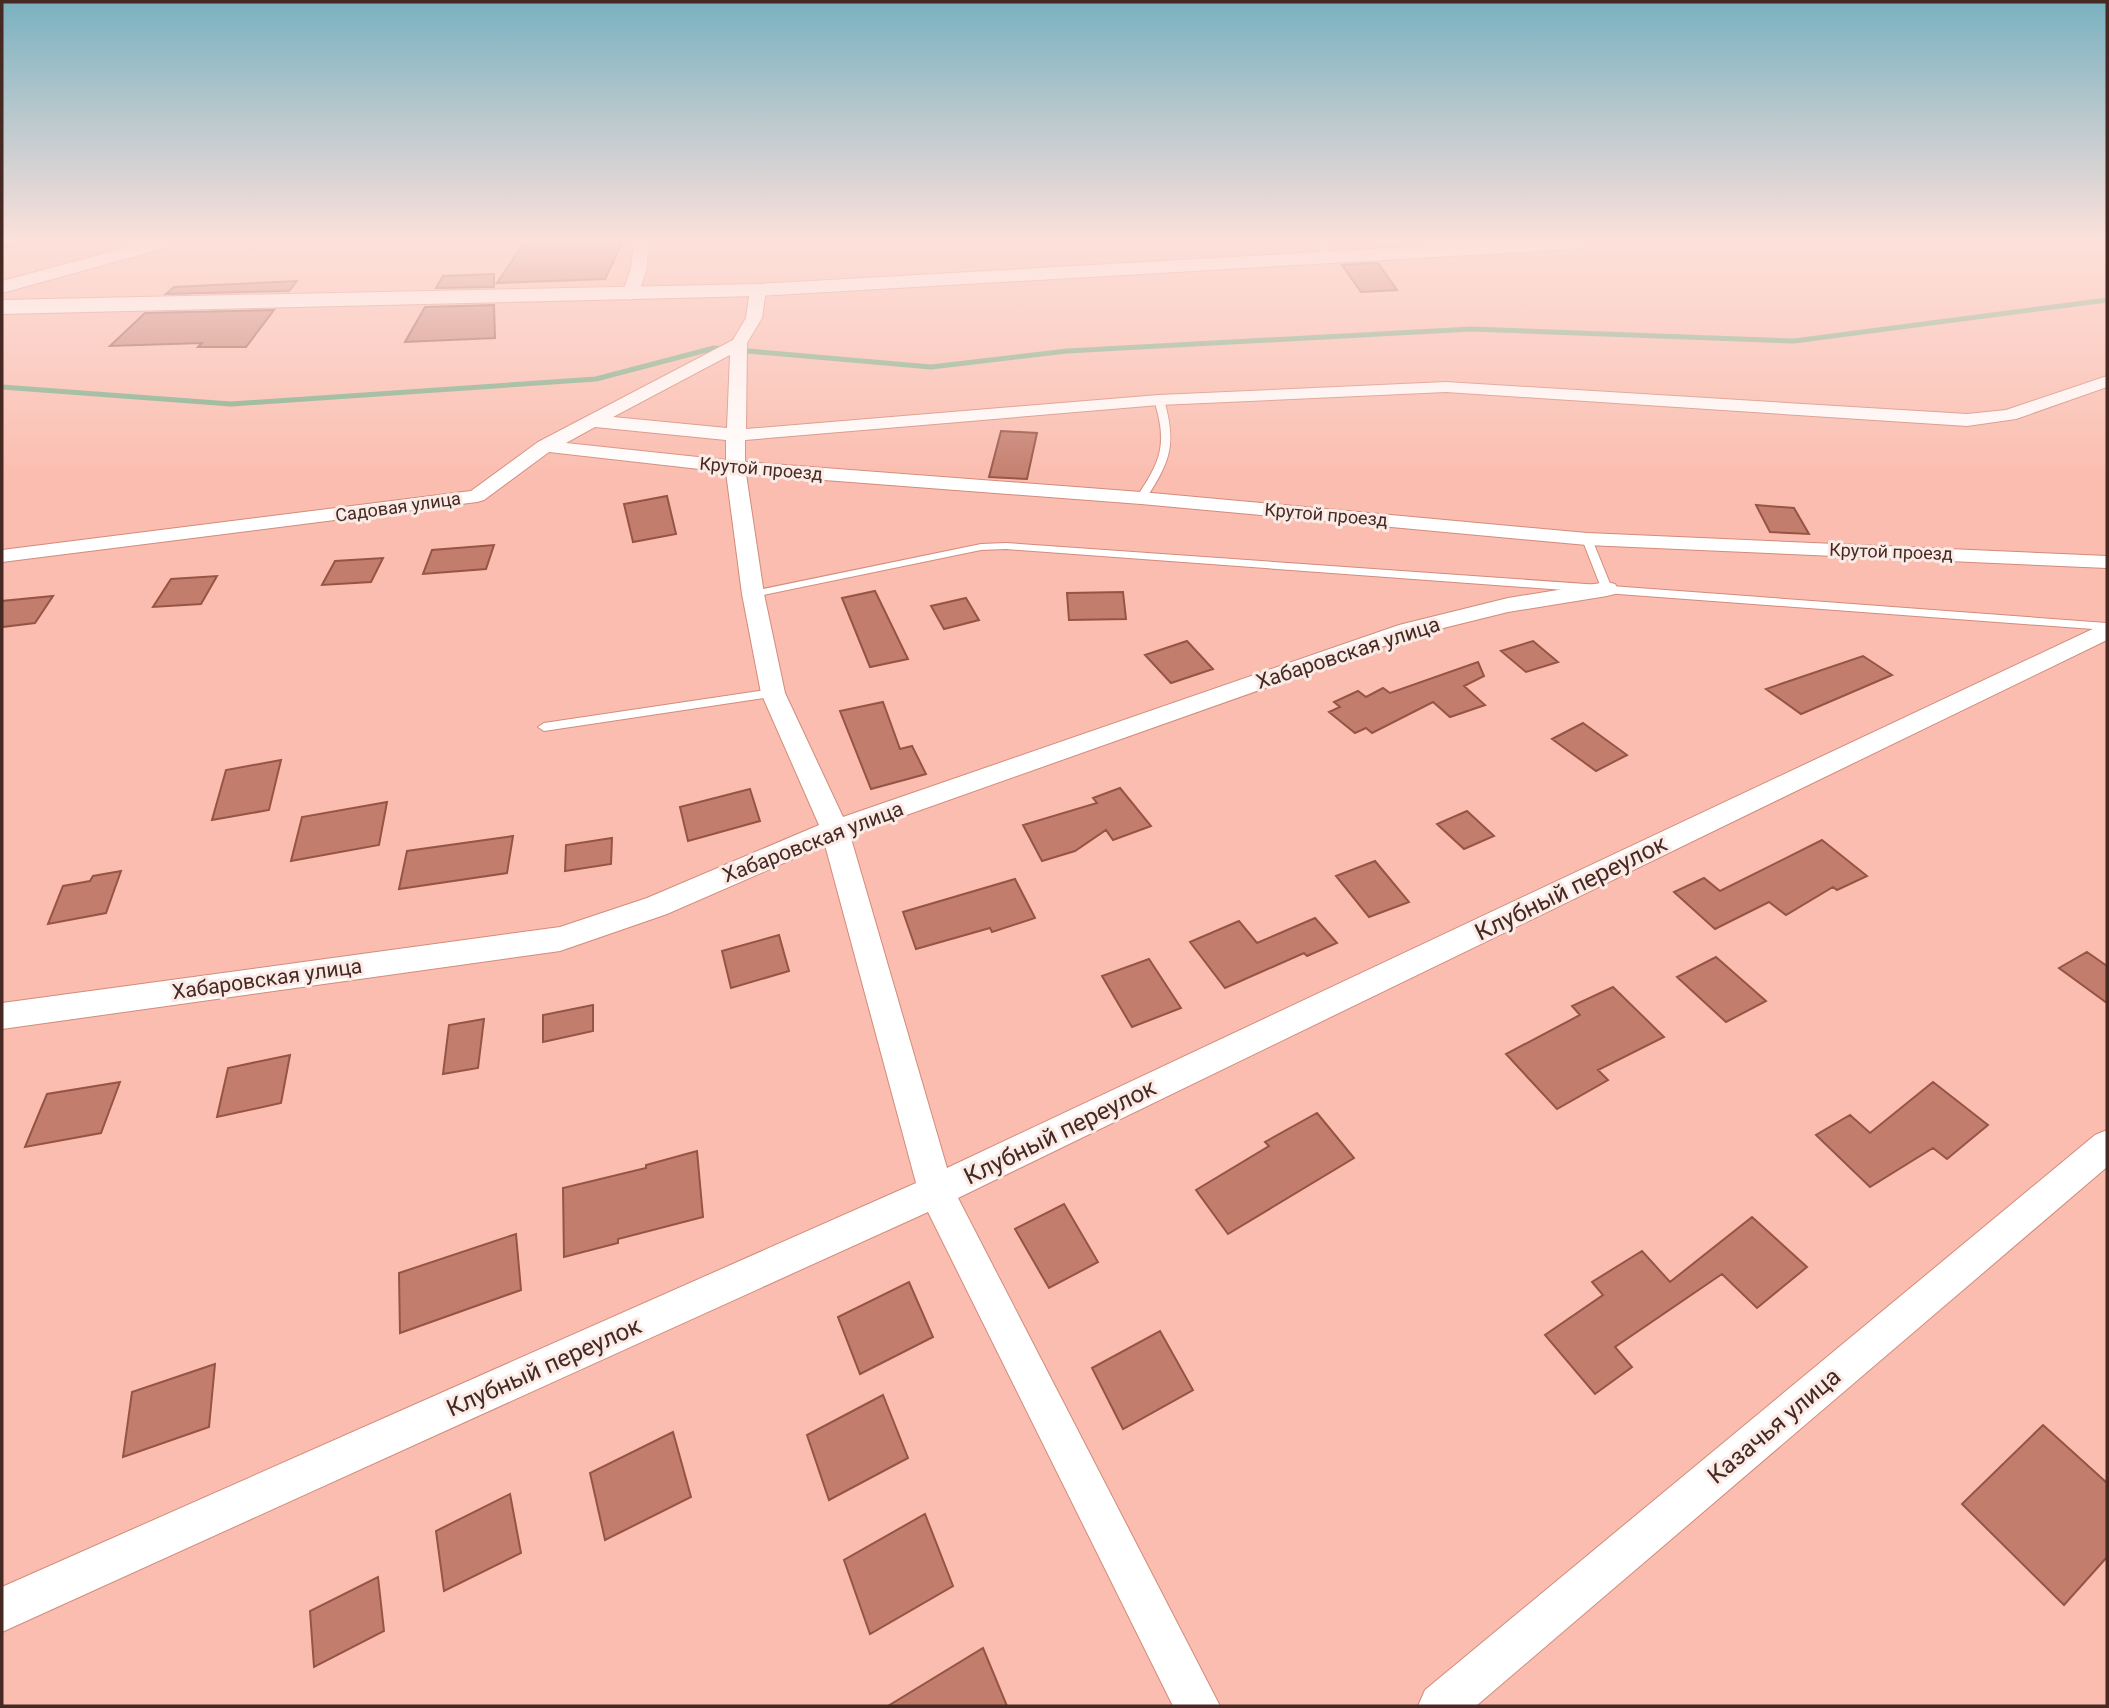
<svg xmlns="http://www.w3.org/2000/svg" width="2109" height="1708" font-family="Roboto,sans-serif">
  <rect width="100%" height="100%" fill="#fabdaf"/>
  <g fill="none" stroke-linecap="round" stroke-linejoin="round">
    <path stroke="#74ad85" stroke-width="5" d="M2,246l16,-3
      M2,387l229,17 365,-25 118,-31 217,19 136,-16 404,-22 323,12 313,-41"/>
  </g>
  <path fill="#c37d6d" stroke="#965445" stroke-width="2" d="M524,243h98l-17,36 -108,4z
    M1378,263l19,27 -36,2 -19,-27z
    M494,274v13l-58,1 7,-12z
    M297,281l-8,10 -123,3 8,-7z
    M494,305l1,33 -90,4 20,-35z
    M274,310l-28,37h-48l4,-4 -92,3 35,-33z
    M1001,431l36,2 -10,46 -38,-2z
    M667,496l9,38 -43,8 -9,-38z
    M1756,505l38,3 15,26 -39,-2z
    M494,545l-8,24 -63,5 9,-24z
    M383,558l-12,24 -49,3 13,-24z
    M217,576l-16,28 -48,3 18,-28z
    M875,591l33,68 -38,8 -28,-69z
    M1123,592l3,27 -57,1 -2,-27z
    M53,596l-18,27 -33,4v-26z
    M966,598l13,22 -35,9 -13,-23z
    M1187,641l26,28 -42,14 -26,-28z
    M1533,641l25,21 -32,10 -25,-21z
    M1863,656l29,19 -91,39 -35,-25z
    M1478,662l6,14 -20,10 21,19 -35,12 -17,-15 -61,31 -6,-5 -11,5 -26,-21 11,-5 -6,-5 24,-11 8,6 17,-9 7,5z
    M883,702l17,47 12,-3 14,28 -55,15 -31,-78z
    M1583,723l44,32 -31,16 -44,-32z
    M281,760l-12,50 -57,10 14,-50z
    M1120,788l31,38 -38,14 -7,-10 -31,21 -33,10 -19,-36 74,-22 -4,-5z
    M750,789l10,32 -72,20 -8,-34z
    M387,802l-8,43 -88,16 11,-44z
    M1467,811l27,25 -30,13 -27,-25z
    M513,836l-6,37 -108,16 8,-38z
    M612,838l-1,26 -46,7 1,-26z
    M1822,840l45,36 -30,14 -4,-3 -47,28 -17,-13 -54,27 -41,-37 30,-14 16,13z
    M1375,861l34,41 -40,15 -33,-41z
    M121,871l-15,42 -58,11 15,-38 27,-5 3,-5z
    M1015,879l20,39 -43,14 -2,-4 -74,21 -13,-37z
    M1315,918l22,25 -30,13 -3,-3 -79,35 -35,-46 49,-21 18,22z
    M779,935l10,36 -58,17 -9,-37z
    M2087,952l20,14v37l-48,-35z
    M1716,957l50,44 -40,21 -49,-45z
    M1149,959l32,49 -49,19 -30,-51z
    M1613,987l51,50 -66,33 10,10 -51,29 -51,-55 74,-39 -8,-9z
    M593,1005v26l-50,11v-27z
    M484,1019l-6,49 -35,6 6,-49z
    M290,1055l-9,48 -64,14 11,-49z
    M120,1082l-19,51 -76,14 22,-53z
    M1933,1082l55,43 -41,34 -14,-11 -63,39 -54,-52 34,-20 20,18z
    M1317,1113l37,45 -126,76 -32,-44 73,-44 -4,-4z
    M697,1151l6,66 -85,22v4l-54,14 -1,-69 83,-20v-3z
    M1064,1204l34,58 -49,26 -34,-59z
    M1752,1217l55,50 -50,41 -35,-34 -107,73 17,20 -37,27 -50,-59 58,-40 -11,-13 50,-31 28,31z
    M516,1234l5,56 -121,43 -1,-60z
    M909,1282l24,55 -73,37 -22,-57z
    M1160,1331l33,59 -70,39 -31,-61z
    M215,1364l-6,63 -86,30 9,-65z
    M883,1395l25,63 -79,42 -22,-65z
    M2043,1425l64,58v74l-43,48 -102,-101z
    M673,1432l18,65 -86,43 -15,-67z
    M510,1494l11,59 -77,38 -8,-60z
    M925,1514l28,72 -83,48 -26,-74z
    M378,1577l6,54 -70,36 -4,-56z
    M983,1648l24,58h-119z"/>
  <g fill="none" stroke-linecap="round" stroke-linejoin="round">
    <g stroke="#d38b7b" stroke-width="2">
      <path id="service" d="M1319,243h8v17l-7,-2z
        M1159,397l5,3c13,45 6,62 -19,100l-4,1 -5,-3c25,-37 32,-54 18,-98z
        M1587,536l5,3 19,47 496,37v7l-1101,-81 -25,1 -228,47 -6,-3 6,-3 228,-47 25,-1 594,42 -18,-46z
        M773,689l6,4 -2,3 -233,35 -6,-4 6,-4z"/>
    </g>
    <g stroke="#d38b7b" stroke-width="2">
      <path id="minor" d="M634,243h14l-1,25 -9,27 -8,5 -8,-5 9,-27z
        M758,285l8,5 -4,28 -15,25 -1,86 413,-34 287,-13 521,32 39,-4 101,-34v11l-91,32 -49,7 -521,-34 -287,13 -414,35v22l396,30 446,41 520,23v12l-520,-23 -446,-41 -395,-30 18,120 21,99 58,124 556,-192 109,-27 99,-16 8,2 3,5 -3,5 -8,2 -99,16 -93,23 -565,200 97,333 1152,-542 8,-2v16l-1149,558 262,508h-47l-245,-494 -926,420v-45l914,-404 -91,-338 -158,69 -107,37 -558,78v-26l558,-76 87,-29 172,-73 -58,-132 -19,-99 -16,-122 -177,-20 -65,48 -7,2 -475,60v-12l469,-59 67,-49 195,-102 13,-22 4,-28zM730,355l-3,73 -114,-11zM595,427l131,13v20l-160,-17z
        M2107,1130v37l-631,539h-58l7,-16 670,-555z"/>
    </g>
    <g stroke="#d38b7b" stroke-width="2">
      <path id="tertiary" d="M143,243h28l-2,4 -167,46v-12z"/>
    </g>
    <g stroke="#d38b7b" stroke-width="2">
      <path id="secondary" d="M1477,243h108l-3,4 -7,2 -817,47 -756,18v-14l756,-16z"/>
    </g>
    <use href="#service" fill="#fff" fill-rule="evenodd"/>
    <use href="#minor" fill="#fff" fill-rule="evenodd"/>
    <use href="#tertiary" fill="#fff" fill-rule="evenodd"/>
    <use href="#secondary" fill="#fff" fill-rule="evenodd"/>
  </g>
  <linearGradient id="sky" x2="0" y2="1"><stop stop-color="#79b1c0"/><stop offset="0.5" stop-color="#fde1db"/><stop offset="1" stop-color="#fde1db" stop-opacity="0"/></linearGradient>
  <rect width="2109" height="482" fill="url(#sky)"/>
  <g text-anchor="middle" stroke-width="6" stroke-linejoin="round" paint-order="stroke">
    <g font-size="18" fill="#462922" stroke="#fbebe7">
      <text transform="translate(761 469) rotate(5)" y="6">Крутой проезд</text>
      <text transform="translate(398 507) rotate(-8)" y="6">Садовая улица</text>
      <text transform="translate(1326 515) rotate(5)" y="6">Крутой проезд</text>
      <text transform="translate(1891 552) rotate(2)" y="6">Крутой проезд</text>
    </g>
    <g font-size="21" fill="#462922" stroke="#fbebe7">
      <text transform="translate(1348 653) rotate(-18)" y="7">Хабаровская улица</text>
      <text transform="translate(813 842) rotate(-21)" y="7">Хабаровская улица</text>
      <text transform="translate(267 979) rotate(-8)" y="7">Хабаровская улица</text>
    </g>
    <g font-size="24" fill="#462922" stroke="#fbebe7">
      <text transform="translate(1571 888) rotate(-26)" y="8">Клубный переулок</text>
      <text transform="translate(1060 1132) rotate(-26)" y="8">Клубный переулок</text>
      <text transform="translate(544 1367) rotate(-24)" y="8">Клубный переулок</text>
      <text transform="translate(1774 1426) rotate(-40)" y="8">Казачья улица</text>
    </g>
  </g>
  <rect width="2109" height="1708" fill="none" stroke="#462922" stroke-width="7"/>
</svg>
